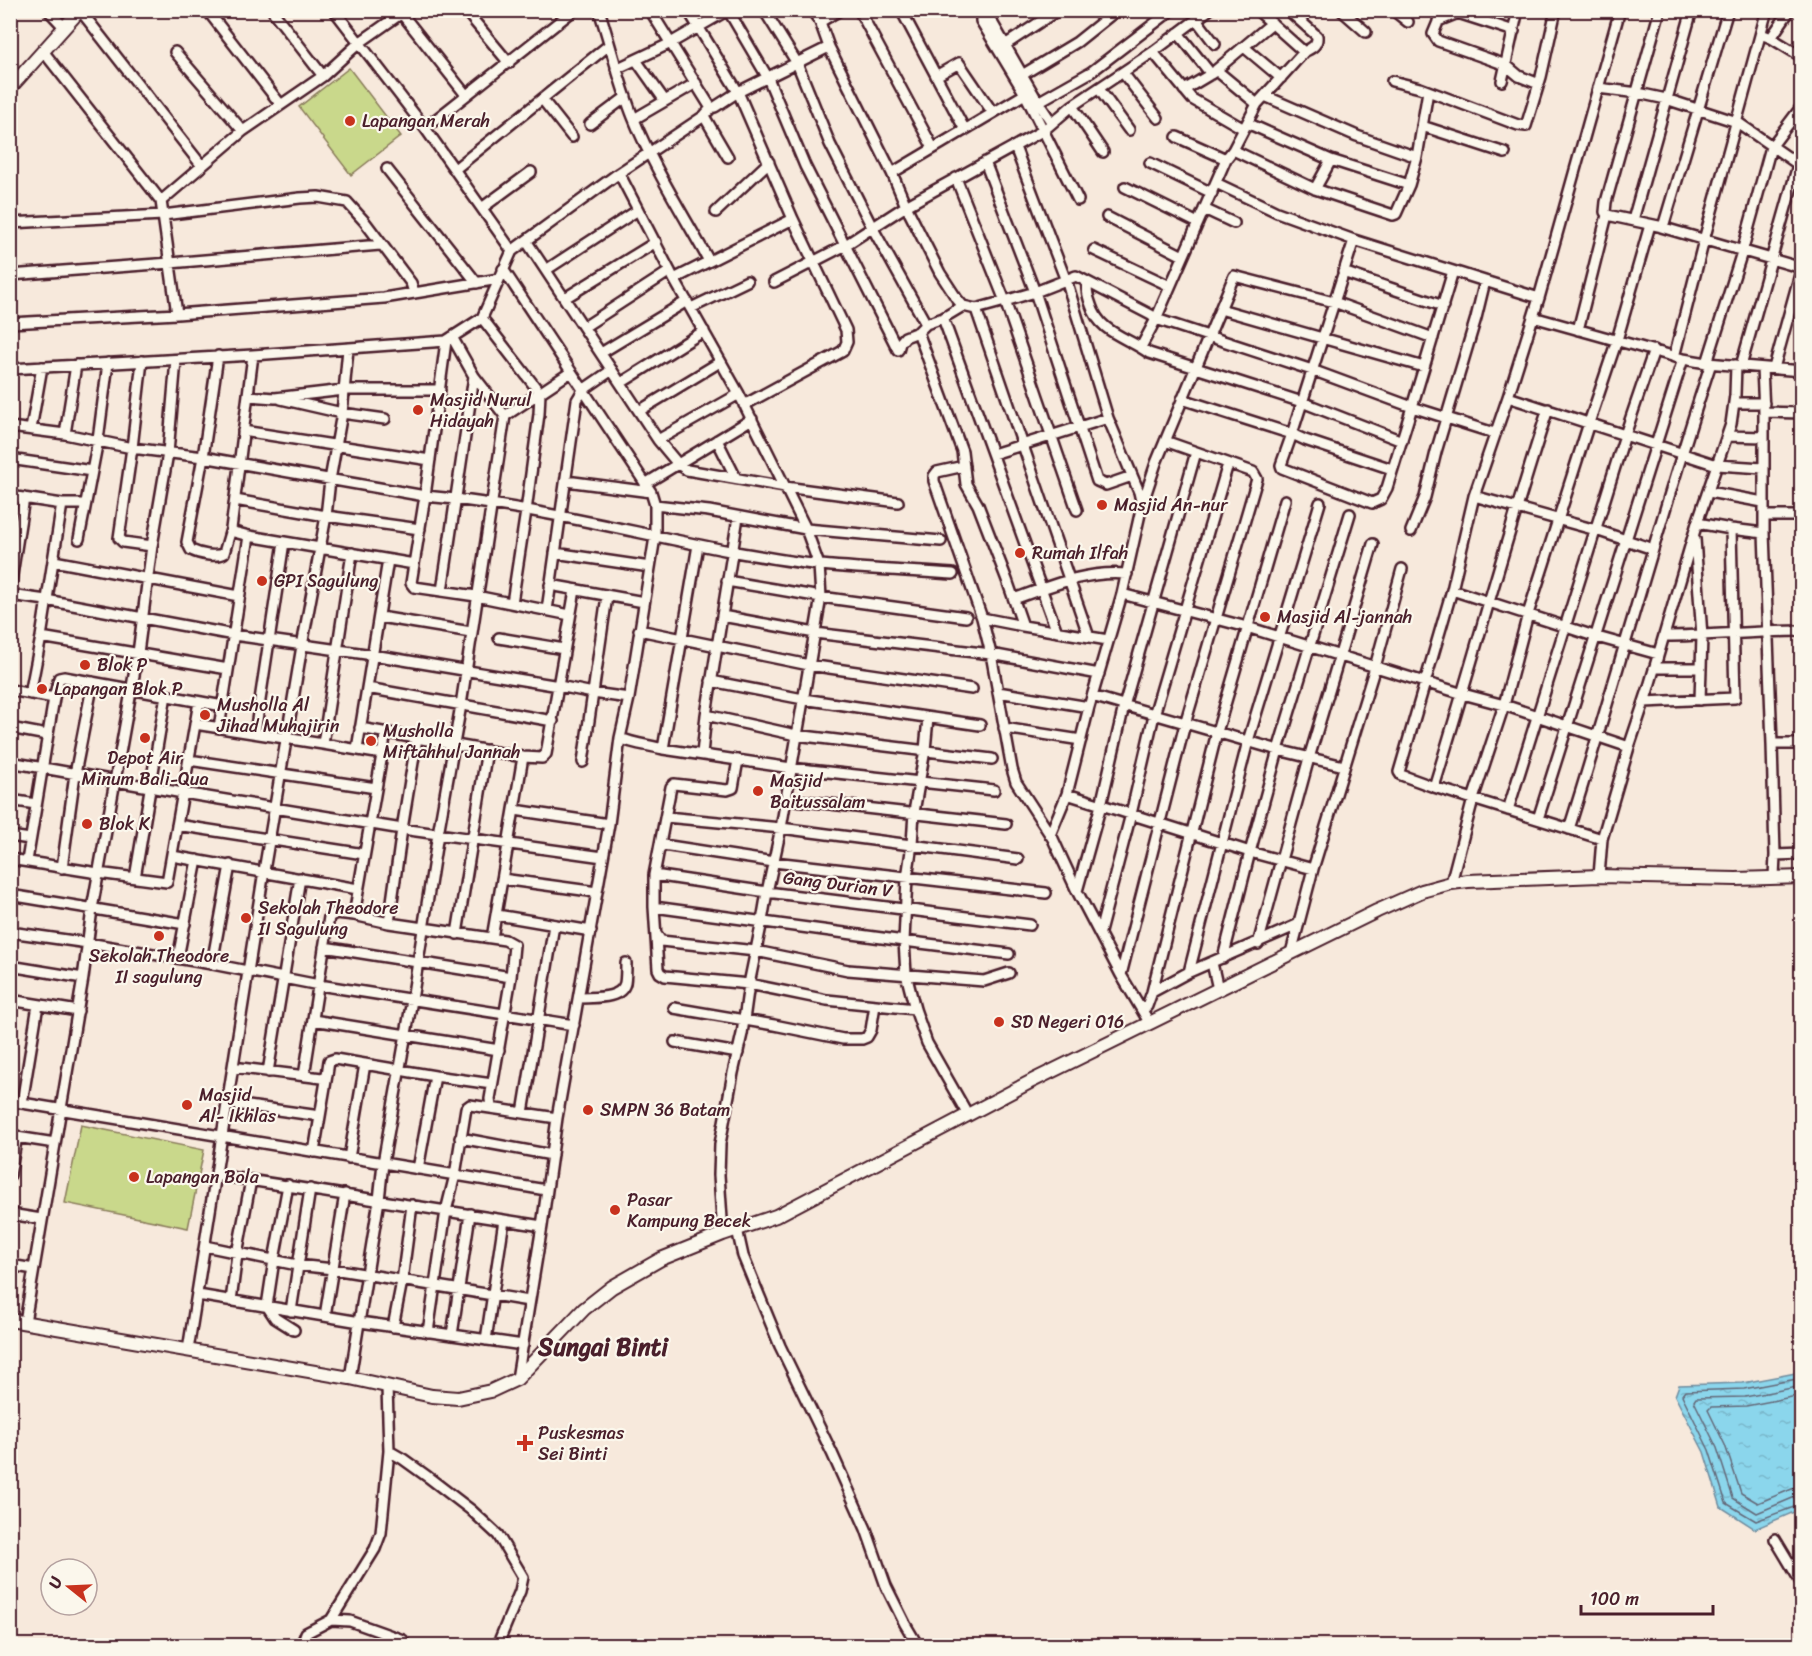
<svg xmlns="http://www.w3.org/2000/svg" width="1812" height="1656" font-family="Sriracha,sans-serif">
  <defs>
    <pattern id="water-ripples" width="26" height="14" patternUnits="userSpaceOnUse" patternTransform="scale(1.5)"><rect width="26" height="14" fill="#8bd6ec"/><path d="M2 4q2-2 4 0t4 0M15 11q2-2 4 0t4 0" fill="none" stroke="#79b7cb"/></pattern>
  </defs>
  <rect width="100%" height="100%" fill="#f7e9dc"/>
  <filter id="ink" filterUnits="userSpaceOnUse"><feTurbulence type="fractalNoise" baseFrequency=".0167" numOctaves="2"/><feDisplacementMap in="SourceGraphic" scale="12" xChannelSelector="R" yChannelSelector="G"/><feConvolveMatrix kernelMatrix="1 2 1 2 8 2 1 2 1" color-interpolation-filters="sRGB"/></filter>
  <g filter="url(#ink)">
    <path fill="#c9d88b" stroke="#8a7c5b" stroke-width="1.5" d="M349,68l52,68 -50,39 -52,-68z
      M81,1125l123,25 -16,78 -123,-25z"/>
    <path fill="url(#water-ripples)" stroke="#718d9f" stroke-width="1.5" d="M1801,1372v137l-46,20 -34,-22 -17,-55 -29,-56 4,-11 64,-2z"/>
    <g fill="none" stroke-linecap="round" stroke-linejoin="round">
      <path stroke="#646878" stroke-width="1.5" d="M1802,1378l-58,11 -59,2 -3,4 27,55 17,53 30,18 46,-17
        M1802,1386l-57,11 -49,1 -2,3 23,47 16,50 24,15 38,-16 7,-1
        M1802,1395l-56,11 -35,1 -3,3 17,35 16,48 17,10 34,-14 10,-2"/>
      <g stroke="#4a1f2b" stroke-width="14">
        <path id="minor" d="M48,10l16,17
          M80,10l122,156
          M207,10l74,95
          M334,10l91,118 87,123
          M465,10l44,53
          M599,10c12,36 20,72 34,107 20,50 50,97 76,144
          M650,10l61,98
          M688,10l50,82 55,127 53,111 1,12 -4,9 -99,54
          M728,10l40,68 37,88 93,184
          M764,10l33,53 33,81 42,83 54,97
          M812,10l8,12 9,25 63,126 14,33 34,67 17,26 6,7 13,3 29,-8 30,-9 41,-16 75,39 5,4 70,-160 7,-9 24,-46 47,-52 -47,-42
          M859,10l74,138
          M901,10l64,120
          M981,10v11l44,73 53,106
          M985,10l53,92 14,21
          M1288,10l29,26c1,10 -6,12 -13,16
          M1341,10l25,22
          M1393,10l15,12
          M1443,10l-10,24 5,7 68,24 13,11 20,8
          M274,13l49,63
          M402,14l64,81
          M1196,19l19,25
          M1438,21l20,-8 56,18
          M820,22l20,-12
          M1178,33l33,41
          M1761,34l10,4 28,17
          M1771,38l19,-28
          M1005,45l53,-35
          M1244,47l37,31
          M43,51l118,150 16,113
          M175,52l68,79
          M1153,52l39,47 52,30
          M636,60l29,41
          M616,69l53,-25 59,-34
          M1123,73l35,45
          M1022,75l55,-33 40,-32
          M936,76l23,-13 34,50
          M1392,81l28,7 98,37 8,1 15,-49 15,-67
          M1502,81l16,-71
          M1598,88l40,5 28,6 71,23 65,45
          M1099,89l30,41
          M1184,90l32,-19
          M1265,96l92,40 60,21
          M542,99l30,38
          M1038,102l53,-30 81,-62
          M1257,104l-41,-34 56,-47
          M1072,106l31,46
          M704,116l24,41
          M634,119l62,-36
          M1247,123l84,37 78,25
          M590,124l36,-27
          M1422,126l83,27
          M425,128l149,-118
          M1177,137l49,22
          M1015,147l53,139 40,132 31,74 3,13
          M1233,150l82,39 78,26 3,-1 13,-29 8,-28 11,-66
          M985,162l50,130 62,189 9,4 26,-9
          M1150,163l62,30
          M387,169l90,114
          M455,169l154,-124
          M619,173l55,106 65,115 67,135 13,36 2,32 -40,231 -14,64 -5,29 -13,63 -7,50 -9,39 -13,71 -1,31 4,59
          M892,173l133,-79
          M956,178l49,123 72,209
          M1216,183l61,29 77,28 185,58
          M1125,187l73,36
          M1315,189l16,-29
          M161,201l82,-70 80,-55 36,-33 47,-33
          M482,208l49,-36
          M1204,209l30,14
          M716,212l53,-50
          M1607,215l56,12 65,-217
          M1107,217l76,39
          M1633,220l59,-210
          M10,223l153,-8 137,-17 18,-1 29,5 18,20 46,61 3,9
          M1661,227l141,41
          M1354,240l-62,194 13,6 87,29
          M527,242l131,198 20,24 9,6 98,17 113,15
          M1094,250l76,36
          M503,269l148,223 4,13v32l-26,161 -9,40 -11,86 -52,294 -15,108 -25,153
          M546,270l92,-60
          M1453,271l-41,136 82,26
          M1343,272l100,34
          M10,275l160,-12 210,-18
          M674,279l119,-60
          M774,282l70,-36 62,-40 138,-76 28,-24 81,-54 56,-42
          M1087,282c-1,8 1,15 4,23 9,29 37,32 58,48l153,49 100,39
          M565,298l91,-56
          M691,308l56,-27
          M976,309l113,328
          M1220,309l204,58
          M1533,317l150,42 24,4 95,8
          M482,318l58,75 -1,21 -13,97 -14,92
          M943,318l114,314
          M10,323l167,-9 207,-16 115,-19
          M584,327l86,-56
          M1578,330l29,-115 -2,-3 1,-10 54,-192
          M918,332l44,119 4,33 12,21 29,75 16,46 85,14
          M452,337l22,39 31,40
          M446,341l-21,155 -14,87 3,4 62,9 94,19
          M1141,347l15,-28 156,51 100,37 -25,81 -6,11 -9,4 -90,-35 -1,-3 11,-31 -110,-35
          M898,350l2,-7 5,-6 13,-5 8,-8 17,-6 20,-12
          M601,353l86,-52
          M218,356l-15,101 -16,85 4,8c8,4 25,8 33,3l7,-24 22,-174
          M1674,357l30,-117 63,-230
          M142,361l-10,87 -13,90 4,4 29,4
          M1707,363l35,-111 29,-105 31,-41
          M1741,366l57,-201 4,-5
          M1762,368l2,44v121l8,211 3,111 -1,22
          M1774,368l28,-101
          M10,369l243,-14 193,-14 36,-23 30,-67 107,-78 85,-57 7,-8 4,-1 23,-15 91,-45
          M621,383l83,-52
          M248,396l27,2 69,-8h96
          M1508,397l209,68 46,3
          M281,399l61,14 43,6
          M1734,403h30
          M639,411l81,-49
          M1764,412l38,1
          M1801,413l1,51
          M10,427l55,7 67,14 71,9 222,39c103,9 204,36 305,55 30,5 61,11 91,14 44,4 88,6 132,9
          M31,429l11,-62
          M243,431l187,29
          M65,434l11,-69
          M1727,436l37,1
          M658,440l81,-46
          M717,440l19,38
          M993,454l115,-36
          M10,459l82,12
          M964,466l-27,6 -3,4v5l48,137 9,36 21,115 4,13 37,57 24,52 44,84 28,47
          M566,481l85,11
          M645,484l107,-65
          M1709,492l54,10
          M10,496l52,8h23
          M1474,496l122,34 57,19
          M235,500l91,16 94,13
          M655,505l54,6 97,18 135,12
          M1764,516h38
          M1697,523l34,6 33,4
          M231,529l3,3 15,4 165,28
          M1411,531l14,-34 11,-45 40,-134 9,-37
          M79,539l19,-99 10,-77
          M1695,539l7,97 -2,64
          M555,553l95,14
          M54,561l185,35
          M727,581l94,16 145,20
          M550,585l94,17
          M10,588l14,-90
          M1452,590l145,47 61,17
          M442,591l32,-215
          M1122,594l125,33 216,67 41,11 125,42
          M10,595l36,5 188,35 139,20 186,31 34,7 36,5
          M1014,599c36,-13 74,-29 113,-25
          M547,610l30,-210 6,-10 29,-20
          M722,616l93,17 176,21 108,20
          M380,617l91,15
          M982,618l41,8
          M639,630l170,35 163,24
          M1665,636c46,0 90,-5 137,-5
          M41,637l187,32
          M499,638l65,11
          M1654,668h47
          M711,681l92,18 177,26
          M367,688l186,33
          M10,690l44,8
          M998,692l91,15
          M30,694l11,-57 21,-133
          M1092,696l186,54 66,16
          M1644,702l91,-4 -4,-169
          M706,715l90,20 196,24
          M928,718l-3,32 -11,62 -2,32 -5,34 -3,63 2,33 9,35 12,34 41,72
          M195,724l128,20 59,10
          M10,728l37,7
          M219,728l30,-192
          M360,728l163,29 -31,181
          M1004,728l77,12
          M255,733l29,-191
          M620,738c14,6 28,7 43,11l128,19 203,22
          M323,744l29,-191
          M1772,744h30
          M357,749l31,-189
          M663,749l35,-204
          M702,754l4,-39 32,-198
          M523,757l19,1 4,-4 29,-164
          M189,760l187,28
          M738,760l-5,28 -6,2 -53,-6 -3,3 -17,88v32l4,62 2,4 5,3 84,8 78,16 88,9
          M10,762l173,31 219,36 201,28
          M583,762l24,-166
          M1434,787c39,-126 73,-253 114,-378
          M1067,794l183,58 63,17
          M786,799l220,25
          M10,800l26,4
          M515,810l94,14
          M1508,810l117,-375 29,-85
          M666,817l115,11 237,31
          M1538,819l145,-460
          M177,825l187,29
          M1569,829c49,-155 91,-312 142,-466
          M1050,835l17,-41 22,-87 33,-113 20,-89 14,-42 78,-187 100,26 99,36
          M10,836l20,3
          M1602,839l-168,-52 -33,-12 -2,-3 53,-182 22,-94 34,-99 31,-99 81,-288
          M661,847l2,-2 111,17 272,31
          M1775,855l27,-1
          M172,856l186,33
          M10,859l88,14 69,9 32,-180
          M27,861l27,-163 5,-20 5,-1 159,29
          M62,868l13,-94 18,-92
          M654,875l113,17 263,33
          M1599,876l3,-37 27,-92 19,-57 49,-167 34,-99 4,-29 1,-30
          M135,878l31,-183
          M502,879l95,13
          M1451,883l22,-84 31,-94 24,-91 61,-191 28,-83 33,-115
          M1077,891l24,-86 23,-99 72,-254
          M10,895l175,29
          M654,907l250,34 105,13
          M354,915l32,-183
          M497,915l94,16
          M389,923l13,-94 15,-91
          M10,932l78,11 124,21 107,21 255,40
          M1100,932l31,-118 23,-99 74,-251
          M457,934l30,-184
          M657,935l4,6 95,10 92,19 136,11 25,-8
          M1258,944l51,-186 64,-214
          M324,947l187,30
          M1291,953l22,-84 62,-202 27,-98
          M178,958l19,-98
          M1223,958l27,-106 28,-102 72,-236
          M1212,963l6,26
          M212,964l18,-99
          M10,966l73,12
          M1189,972l59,-231 72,-238
          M1121,975l64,-251 72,-245 -4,-7 -88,-31
          M1152,992l37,-20 108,-47
          M580,998c13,-1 41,2 45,-15 1,-6 1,-14 1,-20
          M10,1000l68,11
          M674,1008l100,17 69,14h19l5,-2 4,-7 4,-25
          M1143,1010l4,-4 5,-14 65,-260 68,-232
          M313,1020l186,30
          M675,1042l63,11
          M233,1067l89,11 5,-3 2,-14 6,-2 100,17 57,8
          M268,1072l32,-194
          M304,1076l25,-159 7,-4 18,2 35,8 116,17 9,5 -3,32 -21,122 1,8
          M10,1101l536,89
          M22,1103l16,-98
          M227,1103l93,13
          M523,1113l31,-188
          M10,1136l45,7
          M460,1138l92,17
          M314,1152l13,-77
          M349,1158l16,-94
          M418,1169l17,-93
          M10,1175l7,-39
          M217,1175l325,51
          M288,1185l-14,75 -7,46 8,12 19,12
          M10,1214l31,5
          M737,1229l6,27 37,90 52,107 34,76 20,57 19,38 13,22
          M205,1246l92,19 36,4 196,32
          M10,1265l24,4
          M198,1295l162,27 163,23
          M231,1301l6,-47 14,-74
          M291,1311l19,-122
          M325,1316l20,-122
          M25,1322l58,-344 9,-69 46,-256 14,-107 16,-93 8,-93
          M393,1327l9,-46 10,-76
          M428,1332l18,-121 9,-36 11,-67 4,-3 87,13
          M452,1335l18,-121
          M486,1340l18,-120
          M188,1350l76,-479 38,-225 24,-130 4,-36 12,-67 6,-64
          M350,1378l29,-178 4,-37 29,-163 26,-166 23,-129 44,-289 66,-44
          M389,1451l14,8 25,18 43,33 27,25 25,42 -3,14 -23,55
          M1775,1539l27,45
          M331,1620l19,1 53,19
          M301,1646l5,-13 25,-13 44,-71 6,-16 8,-82 -2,-64"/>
      </g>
      <g stroke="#4a1f2b" stroke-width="16">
        <path id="tertiary" d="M10,88l70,-78
          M10,1320l340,58 82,18 26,2 33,-7 26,-12 67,-70 28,-22 49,-28 62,-25 53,-18 256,-135 345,-170 45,-20 29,-8 17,-2 131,-5 137,3 66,-2"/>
      </g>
      <use href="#minor" stroke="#fbf7ec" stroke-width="9"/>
      <use href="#tertiary" stroke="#fbf7ec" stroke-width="12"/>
    </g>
  </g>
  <g fill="#c8321e" stroke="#fbf7ec" stroke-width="2">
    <circle cx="350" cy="121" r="6"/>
    <circle cx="418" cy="410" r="6"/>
    <circle cx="1102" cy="505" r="6"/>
    <circle cx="1020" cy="553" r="6"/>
    <circle cx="262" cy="581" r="6"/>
    <circle cx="1265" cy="617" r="6"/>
    <circle cx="85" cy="665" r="6"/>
    <circle cx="42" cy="689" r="6"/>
    <circle cx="205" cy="715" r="6"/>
    <circle cx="145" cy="738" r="6"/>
    <circle cx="371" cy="741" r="6"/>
    <circle cx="758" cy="791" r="6"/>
    <circle cx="87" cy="824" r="6"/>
    <circle cx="246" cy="918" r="6"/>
    <circle cx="159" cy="936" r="6"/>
    <circle cx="999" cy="1022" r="6"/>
    <circle cx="187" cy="1105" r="6"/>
    <circle cx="588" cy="1110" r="6"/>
    <circle cx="134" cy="1177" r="6"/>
    <circle cx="615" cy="1210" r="6"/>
    <path d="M522 1434h6v6h6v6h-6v6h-6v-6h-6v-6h6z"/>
  </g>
  <g text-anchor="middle" stroke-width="4.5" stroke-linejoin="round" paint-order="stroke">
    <g font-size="18" fill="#4a1f2b" stroke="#fbf7ec" text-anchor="start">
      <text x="362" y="127">Lapangan Merah</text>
      <text x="430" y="406">Masjid Nurul<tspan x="430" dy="21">Hidayah</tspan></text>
      <text x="1114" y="511">Masjid An-nur</text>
      <text x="1032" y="559">Rumah Ilfah</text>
      <text x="274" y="587">GPI Sagulung</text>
      <text x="1277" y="623">Masjid Al-jannah</text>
      <text x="97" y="671">Blok P</text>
      <text x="54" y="695">Lapangan Blok P</text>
      <text x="217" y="711">Musholla Al<tspan x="217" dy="21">Jihad Muhajirin</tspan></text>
      <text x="383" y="737">Musholla<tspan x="383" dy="21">Miftahhul Jannah</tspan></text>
      <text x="145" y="764" text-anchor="middle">Depot Air<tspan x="145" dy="21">Minum Bali-Qua</tspan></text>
      <text x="770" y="787">Masjid<tspan x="770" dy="21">Baitussalam</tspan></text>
      <text x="99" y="830">Blok K</text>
      <text x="258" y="914">Sekolah Theodore<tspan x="258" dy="21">II Sagulung</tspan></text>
      <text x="159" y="962" text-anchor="middle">Sekolah Theodore<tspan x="159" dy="21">II sagulung</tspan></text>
      <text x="1011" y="1028">SD Negeri 016</text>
      <text x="199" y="1101">Masjid<tspan x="199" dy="21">Al- Ikhlas</tspan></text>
      <text x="600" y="1116">SMPN 36 Batam</text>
      <text x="146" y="1183">Lapangan Bola</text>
      <text x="627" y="1206">Pasar<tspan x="627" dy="21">Kampung Becek</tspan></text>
      <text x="538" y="1439">Puskesmas<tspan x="538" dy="21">Sei Binti</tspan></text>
    </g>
    <g font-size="18" fill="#4a1f2b" stroke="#fbf7ec">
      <text transform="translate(838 884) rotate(7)" y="6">Gang Durian V</text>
    </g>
    <g font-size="24" font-weight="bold" fill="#4a1f2b" stroke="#fbf7ec">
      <text x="603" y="1355">Sungai Binti</text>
    </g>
  </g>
  <rect width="1812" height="1656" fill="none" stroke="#fbf7ec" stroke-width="36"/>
  <rect x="18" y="18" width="1776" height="1620" fill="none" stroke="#4a1f2b" stroke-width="2" filter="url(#ink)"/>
  <g transform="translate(69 1587) rotate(288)"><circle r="28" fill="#fbf7ec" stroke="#b4a19f" stroke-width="1.5"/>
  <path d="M0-4.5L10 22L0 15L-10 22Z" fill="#c8321e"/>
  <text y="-9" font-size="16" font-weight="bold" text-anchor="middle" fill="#4a1f2b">U</text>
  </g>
  <path d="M1581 1605v9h132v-9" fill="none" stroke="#4a1f2b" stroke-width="3"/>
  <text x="1590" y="1605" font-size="18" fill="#4a1f2b" stroke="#fbf7ec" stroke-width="4.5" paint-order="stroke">100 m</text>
</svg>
